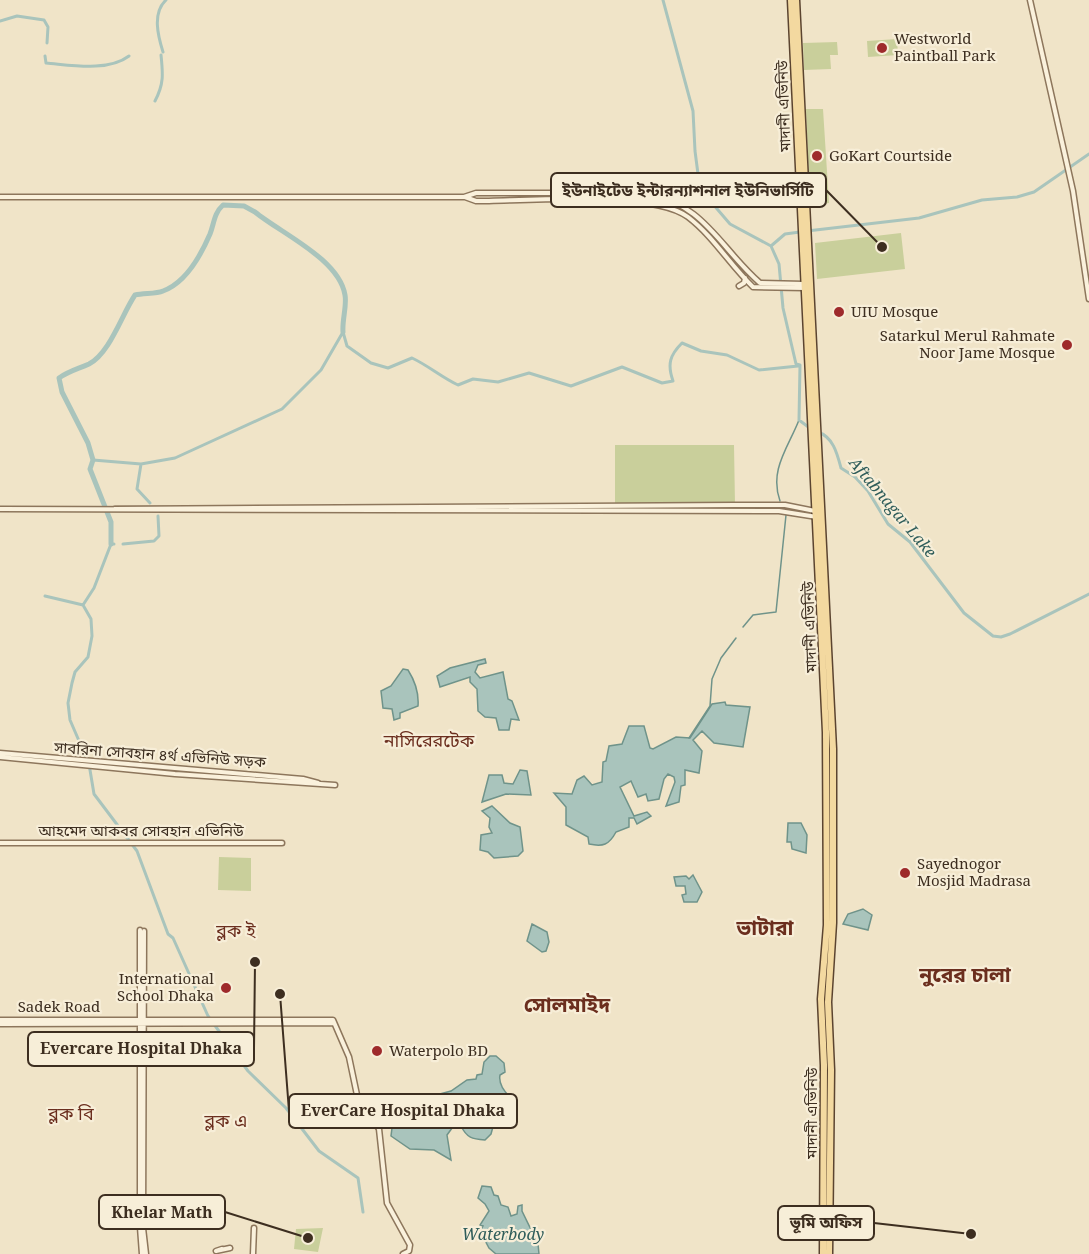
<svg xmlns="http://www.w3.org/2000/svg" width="1089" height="1254" font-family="'Noto Serif','Noto Sans Bengali',serif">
  <rect width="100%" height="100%" fill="#f0e4c8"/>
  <path fill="#c9cf9b" d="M897,39l1,16 -30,2 -1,-16z
    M837,42l1,13h-8l1,14 -27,1 -1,-27z
    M806,109h17l6,94 -19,2z
    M901,233l4,36 -88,10 -2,-36z
    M615,445h119l1,60h-120z
    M219,857l32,1v33l-33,-1z
    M323,1228l-5,24 -24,-3 2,-20z"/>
  <path fill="#a9c4bc" stroke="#6f938a" stroke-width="1.5" d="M485,659l1,4 -8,2 -3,7 5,6 23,-6 5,27 4,2 7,19 -8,-1 -2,11h-10l-3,-12 -11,-1 -7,-6 -1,-22 -7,-7v-5l-30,10 -3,-11 13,-8z
    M403,669l5,1c7,11 11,23 10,36l-18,7v5l-6,2 -2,-11 -9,-1 -2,-17 10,-5z
    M725,702l1,3 24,2 -7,40 -29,-4 -12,-12 -9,9 9,11 -3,22 -14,-3v15l-4,1 -2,16 -13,4 9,-24 -1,-5 -6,-3 -4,5 -5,20 -11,2 -2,-7 -8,3 -7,-16 -11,6 14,29 13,-4 4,4 -14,8 -3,-6h-5v9l-13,5c-7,13 -13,15 -27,12l-1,-7 -22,-12v-18l-12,-14 18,1 5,-14 7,-4 8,9 10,-3 1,-20 3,-1 3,-15 13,-2 7,-18h15l6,22 3,1 23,-12 14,1 22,-34z
    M520,770l7,1 4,24 -25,-1 -24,8 7,-27h13l2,8 9,1z
    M492,806l18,17 10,4 3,24 -5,5 -24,2 -6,-6 -8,-2 1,-15 11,-2 -3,-6 1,-9 -8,-7z
    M788,823h13l6,12 -1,18 -14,-4 -1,-7h-4z
    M693,875l9,17 -5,10h-13l-2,-7 4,-1 -1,-8h-9l-2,-9 12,-1 3,3z
    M863,909l9,6 -4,15 -25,-6 5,-10z
    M532,924l15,8 2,10 -3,9 -4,1 -15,-11z
    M490,1056h6l8,7 1,9 -5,3c-2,10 5,18 13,25l-4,9 -12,3 -6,22 -6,6c-13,-1 -18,-2 -24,-14l-6,-2 -8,11 4,25 -17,-10 -24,-1 -19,-13 1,-8 15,-5 -2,-13 20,-12 26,-7 16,-11 9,-1 1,-4 5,-1 2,-12z
    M482,1186l9,1 3,8 4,1 3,9 7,2 3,9 6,-2 1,-8 4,-1v6l16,33 1,10h-43l-7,-6 -9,-17 3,-5 -3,-1 9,-14 -4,-7 -7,-6z"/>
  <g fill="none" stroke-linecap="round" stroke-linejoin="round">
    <path stroke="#6f938a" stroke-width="1.5" d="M780,501c-11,-31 8,-53 19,-81
      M743,627l10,-12 23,-3 10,-97
      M689,738l21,-32 2,-27 9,-21 15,-20"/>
    <path stroke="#a9c4bc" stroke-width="3" d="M663,0l30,111 2,40 3,23 8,22 24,28 41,22 8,18 4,44 13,56 4,1 -1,55 12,9
      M0,21l17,-5 27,4 4,7 -1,16
      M163,52c-5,-16 -11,-39 3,-52
      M45,56l1,7c25,2 62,9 83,-7
      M155,101c9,-17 8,-27 6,-46
      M807,231l112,-13 63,-18 35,-3 17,-5 55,-38
      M771,246l14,-12 15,-2
      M818,432c15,5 19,21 23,36l14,9 13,14 20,33 22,18 54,71 29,23 8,1 9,-3 79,-40
      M93,460l48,4
      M150,503l-13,-14 4,-25 34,-6 107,-49 39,-39 22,-38 4,14 24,17 17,5 24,-10c17,8 29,19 46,27l15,-6 25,3 31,-9 42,13 51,-19 40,16 11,-2c-6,-17 -3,-26 9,-38l19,8 26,4 32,15 39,-4
      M114,544h-3l-17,44 -11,17 8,14 1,17 -4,21 -13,15 -3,11 -4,20 2,17 19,44 5,30 43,57 31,83 5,4 9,20 26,58 40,55 38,37 33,43 39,27 5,34
      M123,544l31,-3 5,-5 -1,-20
      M45,596l38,9"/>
    <path stroke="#a9c4bc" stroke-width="5" d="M111,544v-22l-21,-53 3,-9 -5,-17 -26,-51 -3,-14c10,-7 19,-9 30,-14 21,-11 33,-50 46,-69 9,-2 21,-1 28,-4 22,-8 38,-36 47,-57 4,-10 4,-21 13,-29l21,1 11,6c27,22 84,47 90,83 2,11 -3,25 -2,37"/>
    <g stroke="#8d765c" stroke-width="7">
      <path id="minor" d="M1030,0l43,191 16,108
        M0,197h464l12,-4h169c60,11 74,54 115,90l44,1
        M101,197h77
        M465,197l11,4c47,0 177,-11 212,16 25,19 42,48 65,70l52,1
        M739,286l5,-3 1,-5
        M0,509l779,2 38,6
        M115,509l620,-4h50l30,6
        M0,753l303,26 15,4
        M0,757l175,17 160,11
        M0,843h282
        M140,930v297l2,27
        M144,931l-1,297 3,26
        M0,1020h333l16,37 8,38 22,34 8,74 23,42 -1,6 -6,3
        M0,1024l334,-1
        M222,1249l-6,2 14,-3
        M253,1254l1,-26"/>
    </g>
    <g stroke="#5b4430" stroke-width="9">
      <path id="major" d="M791,0l35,732 1,193 -6,74 3,66 -1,189
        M796,0l37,749v174l-5,79 3,68 -2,184"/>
    </g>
    <use href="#minor" stroke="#faf1dc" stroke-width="4"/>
    <use href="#major" stroke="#f3d9a0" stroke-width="6"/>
  </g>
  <g fill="#9e2a2b" stroke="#f7eed8" stroke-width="2">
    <circle cx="882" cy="48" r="6"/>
    <circle cx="817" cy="156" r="6"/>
    <circle cx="839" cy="312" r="6"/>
    <circle cx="1067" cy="345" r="6"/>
    <circle cx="905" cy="873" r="6"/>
    <circle cx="226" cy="988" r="6"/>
    <circle cx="377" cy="1051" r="6"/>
  </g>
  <g text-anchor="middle" stroke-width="4.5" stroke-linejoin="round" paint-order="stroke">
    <g font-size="15" fill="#3d2e20" stroke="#f7eed8" text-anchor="start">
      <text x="894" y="44">Westworld<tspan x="894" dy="17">Paintball Park</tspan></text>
      <text x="829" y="161">GoKart Courtside</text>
      <text x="851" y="317">UIU Mosque</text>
      <text x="1055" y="341" text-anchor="end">Satarkul Merul Rahmate<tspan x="1055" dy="17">Noor Jame Mosque</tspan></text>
      <text x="917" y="869">Sayednogor<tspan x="917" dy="17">Mosjid Madrasa</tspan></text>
      <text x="214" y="984" text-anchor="end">International<tspan x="214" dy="17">School Dhaka</tspan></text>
      <text x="389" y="1056">Waterpolo BD</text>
    </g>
    <g font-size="15" fill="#3d2e20" stroke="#f7eed8">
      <text transform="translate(784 106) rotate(-92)" y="5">মাদানী এভিনিউ</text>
      <text transform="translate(810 627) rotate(-92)" y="5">মাদানী এভিনিউ</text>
      <text transform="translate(160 755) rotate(4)" y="5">সাবরিনা সোবহান ৪র্থ এভিনিউ সড়ক</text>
      <text x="141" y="836">আহমেদ আকবর সোবহান এভিনিউ</text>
      <text x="59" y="1012">Sadek Road</text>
      <text transform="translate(812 1113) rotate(-90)" y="5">মাদানী এভিনিউ</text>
    </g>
    <g font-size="16" font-style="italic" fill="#2f5d5a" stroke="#f7eed8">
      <text transform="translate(893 507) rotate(50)" y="6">Aftabnagar Lake</text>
      <text x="503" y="1240">Waterbody</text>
    </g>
    <g font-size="18" fill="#6b2e1e" stroke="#f7eed8">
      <text x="429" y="747">নাসিরেরটেক</text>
      <text x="236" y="937">ব্লক ই</text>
      <text x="71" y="1120">ব্লক বি</text>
      <text x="226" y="1127">ব্লক এ</text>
    </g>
    <g font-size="21" font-weight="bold" fill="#6b2e1e" stroke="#f7eed8">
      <text x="765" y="935">ভাটারা</text>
      <text x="965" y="982">নুরের চালা</text>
      <text x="567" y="1012">সোলমাইদ</text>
    </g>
  </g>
  <path fill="none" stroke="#3d2e20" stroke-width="2" d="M882 247L826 190M255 962L254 1049M280 994L289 1111M308 1238L225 1212M971 1234L874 1223"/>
  <g fill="#3d2e20" stroke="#f7eed8" stroke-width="2">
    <circle cx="882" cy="247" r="6"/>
    <circle cx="255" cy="962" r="6"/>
    <circle cx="280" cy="994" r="6"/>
    <circle cx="308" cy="1238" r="6"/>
    <circle cx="971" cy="1234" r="6"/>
  </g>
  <g fill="#f7eed8" stroke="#3d2e20" stroke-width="2">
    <rect x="551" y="173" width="275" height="34" rx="6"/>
    <rect x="28" y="1032" width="226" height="34" rx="6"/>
    <rect x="289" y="1094" width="228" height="34" rx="6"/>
    <rect x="99" y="1195" width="126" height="34" rx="6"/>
    <rect x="778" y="1206" width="96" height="34" rx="6"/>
  </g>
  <g font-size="16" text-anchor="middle" font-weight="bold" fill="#3d2e20">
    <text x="688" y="196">ইউনাইটেড ইন্টারন্যাশনাল ইউনিভার্সিটি</text>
    <text x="141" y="1054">Evercare Hospital Dhaka</text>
    <text x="403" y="1116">EverCare Hospital Dhaka</text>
    <text x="162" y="1218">Khelar Math</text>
    <text x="826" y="1228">ভূমি অফিস</text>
  </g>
</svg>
